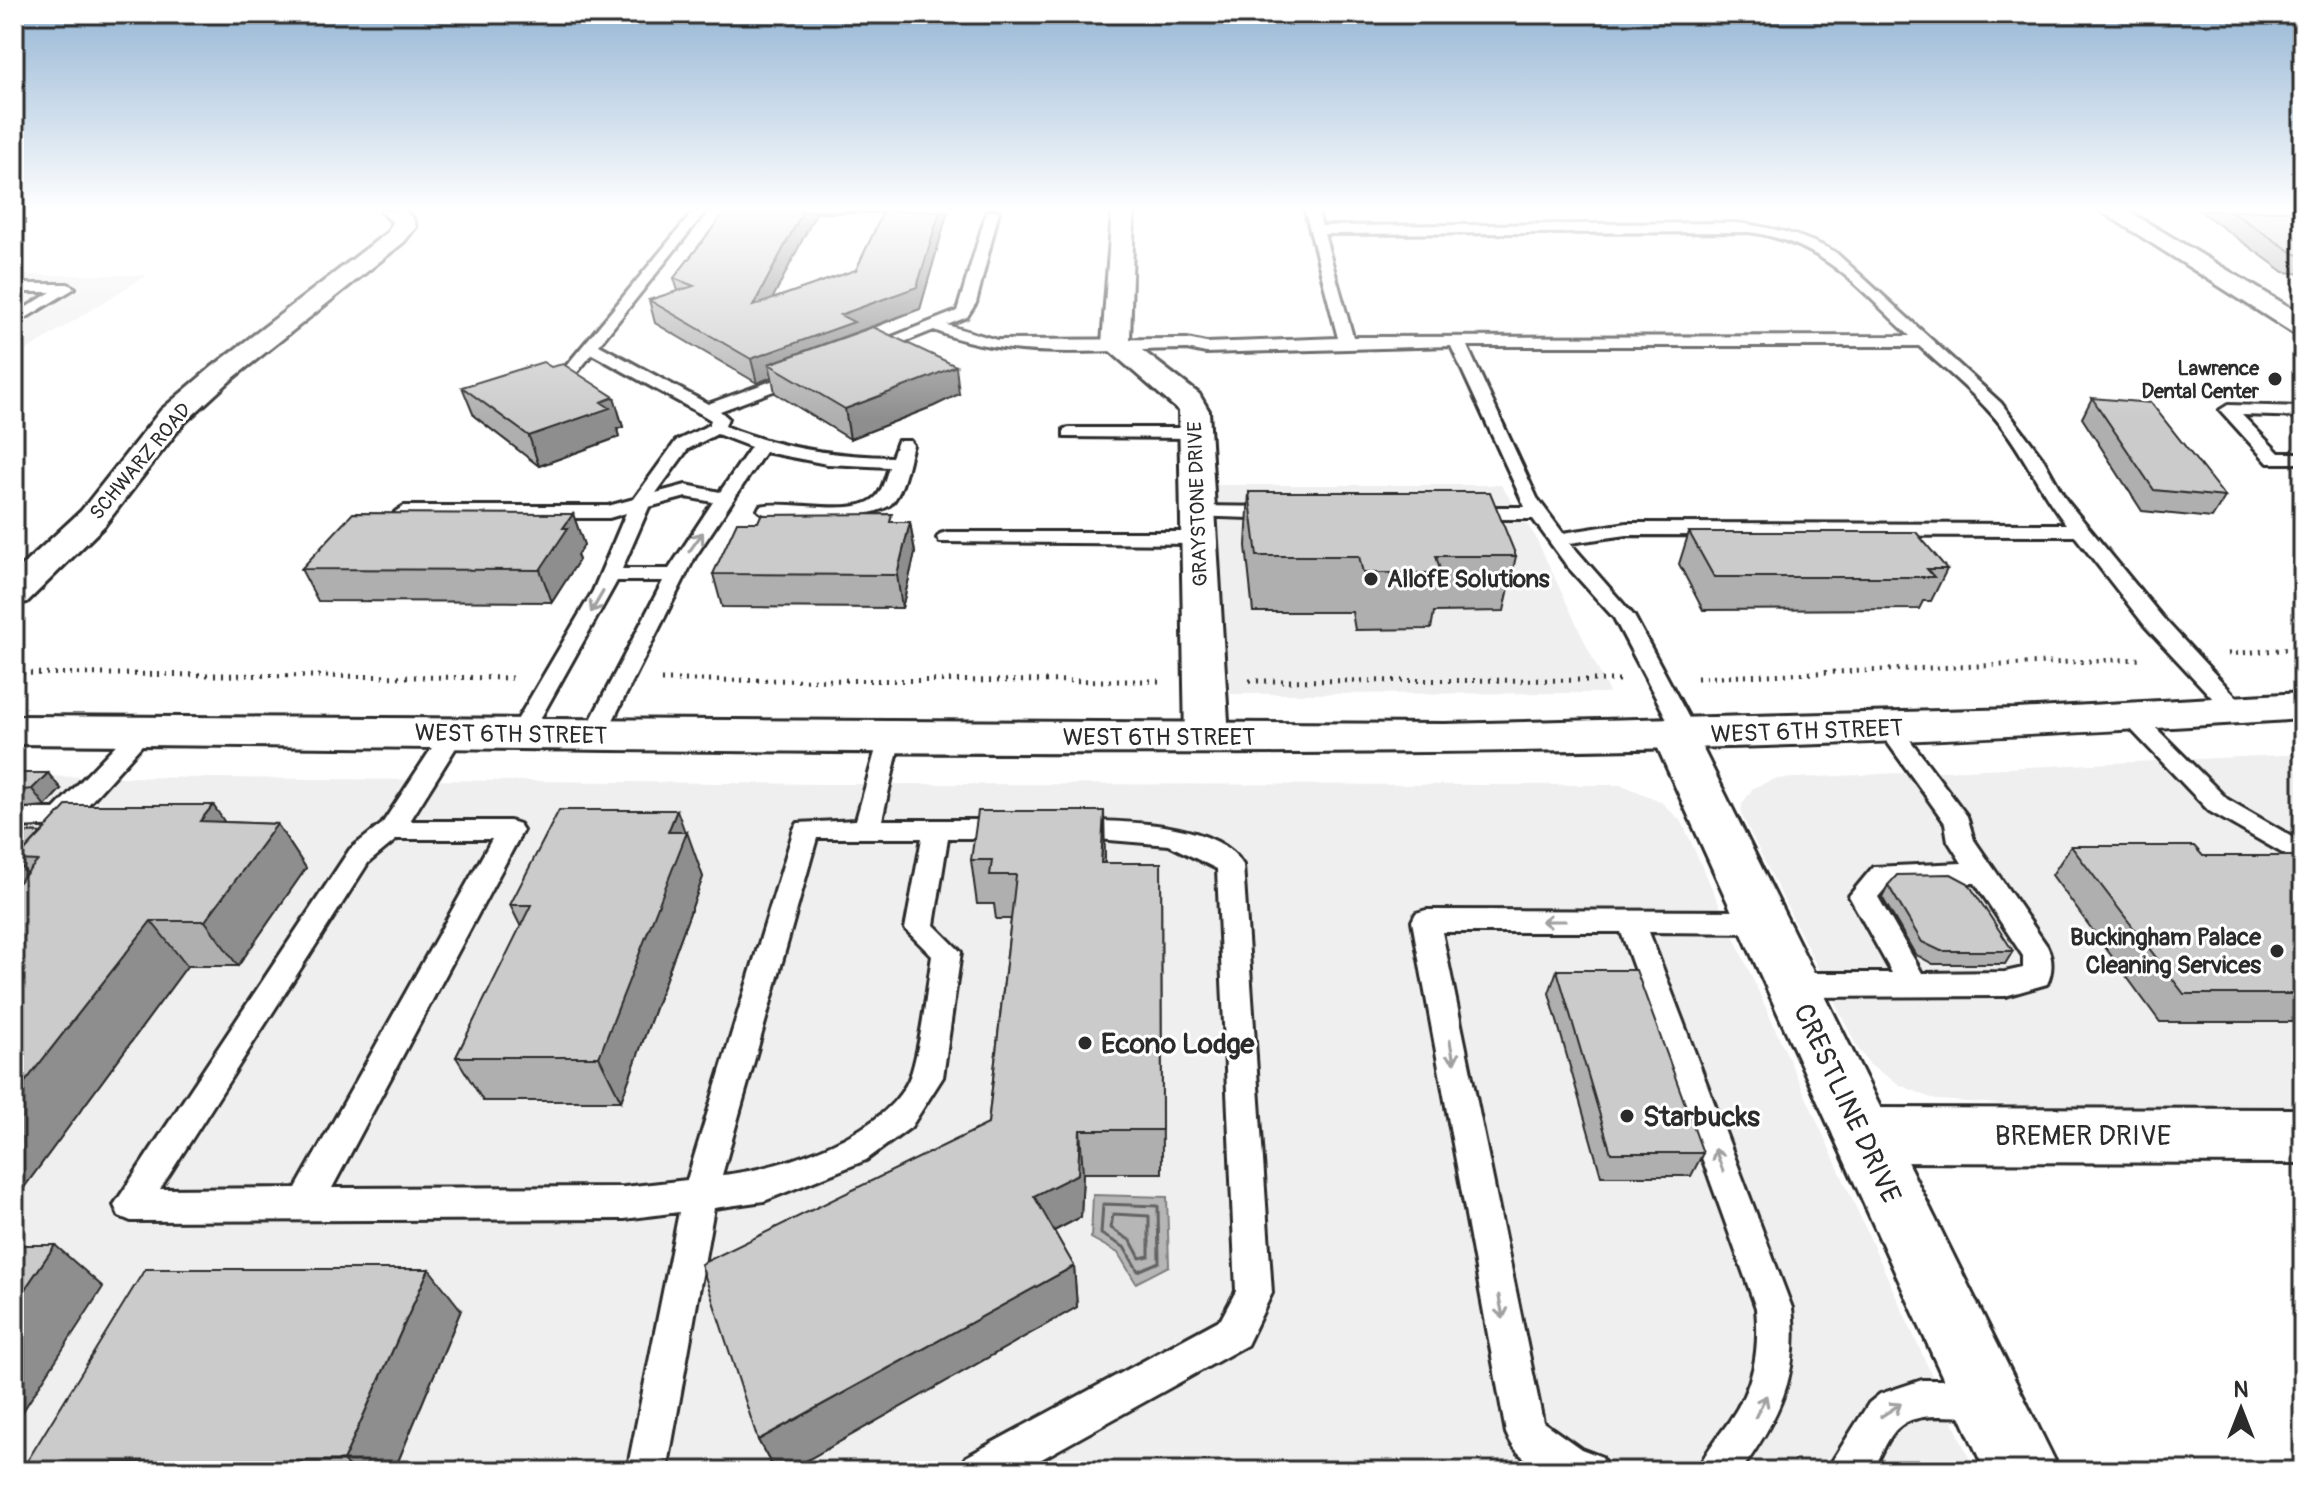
<svg xmlns="http://www.w3.org/2000/svg" width="2317" height="1485" font-family="Pangolin,sans-serif">
  <rect width="100%" height="100%" fill="#fff"/>
  <filter id="ink" filterUnits="userSpaceOnUse"><feTurbulence type="fractalNoise" baseFrequency=".0125" numOctaves="2"/><feDisplacementMap in="SourceGraphic" scale="16" xChannelSelector="R" yChannelSelector="G"/><feConvolveMatrix kernelMatrix="1 2 1 2 8 2 1 2 1" color-interpolation-filters="sRGB"/></filter>
  <g filter="url(#ink)">
    <path fill="#efefef" d="M14,275h133l-133,83z
      M1215,485h286l34,51 74,157 -379,1z
      M2303,754v356l-223,-1 -144,-9 -36,-15 -30,-20 -13,-18 -116,-233 1,-10 11,-16 22,-9z
      M14,776l813,8 795,1 38,16 22,21 293,649h-1961z"/>
    <path fill="#b6b6b6" stroke="#7e7e7e" stroke-width="2" d="M1093,1195l74,2 2,69 -33,17 -18,-30 -27,-15z"/>
    <g fill="none" stroke-linecap="round" stroke-linejoin="round">
      <path stroke="#636363" stroke-width="3" d="M1103,1204l55,2 1,56 -21,9 -14,-24 -23,-13z
        M1113,1214l36,2v40l-9,2 -9,-17 -20,-13z"/>
      <g stroke="#2b2b2b" stroke-width="6">
        <path id="lane" d="M694,211h12l-107,134 109,59 91,-33h12v6l-91,34 8,7 -3,8c54,22 109,30 167,31l6,-16h12l3,4c-6,19 -8,44 -22,59 -16,16 -119,21 -133,6l2,-4c28,-7 97,13 117,-10 6,-7 9,-20 12,-29l-62,-3 -62,-12 -70,105 -92,183h-16l-4,-5 80,-154h-46l-88,158h-16l-4,-5 84,-143 33,-78 -17,5h-205l-9,-6 9,-6h204l26,-7 42,-58 33,-16 2,-5 -10,-6 -109,-60 -16,20 -14,-3zM717,434l34,13 -31,45 -34,-7 -30,8 32,-44zM686,497l27,5 -44,67h-47l27,-62z
          M987,211h12l-23,92 -9,14 -20,8 50,15 190,-1 19,4 132,-5 -33,-127h12l5,15 414,-3c35,4 67,12 99,29l166,151 41,54 24,43 96,117 87,94 -4,5h-16l-83,-89 -71,-91 -448,-1 -57,8 64,73 64,119 -4,5h-16l-64,-122 -47,-52 -34,-47h-65l-10,-6 10,-6h57l-74,-161 -245,7 -19,-4c-83,0 -175,14 -253,-19l-60,24h-10v-6l93,-37zM1749,232c76,11 108,55 161,104l-557,1 -29,-103zM1467,346h452c23,21 48,41 69,64 32,34 49,78 78,114l-439,-1 -64,10 -26,-35z
          M14,284h54l7,4 -61,37v-10l37,-23h-37z
          M2228,405l75,2v10l-61,-2 37,38h24v10h-35l-48,-53z
          M1070,428h125l9,5 -9,5 -131,-1v-8z
          M1198,506l81,1 10,6 -10,6 -88,-3 -2,-4z
          M947,532h252l10,6 -10,6 -259,-2 -3,-4 3,-4z
          M2132,709l8,3 87,87 76,44v22l-94,-54 -85,-89 -4,-5z
          M1890,721l8,3 69,92 7,24 73,106c6,12 6,26 0,38l-42,12 -213,1 -10,-4 -5,-8 5,-8 10,-4h100l-43,-77 24,-29 89,-4 -14,-22 -3,-18 -67,-94zM1975,883l48,73v12l-18,4 -83,1 -44,-76 11,-13z
          M143,722l8,3 4,5 -4,5 -67,74 12,3 4,6 -4,6 -82,3v-18h40l81,-84z
          M453,725l12,8 -55,88h100l9,3 4,6 -191,358 292,-1 63,-7 107,-351 4,-6 58,-3 25,-89h16l4,6 -19,83h124l9,3 4,6 -4,6 -9,3h-58l-14,87 27,27 -18,125 -32,50 -45,33 -102,41 -50,7 -47,263h-40l52,-259 -55,7 -493,2 -12,-5 -5,-11 236,-356 32,-25 63,-96zM817,838h105l-17,91 27,27c-6,37 -9,78 -20,115 -19,63 -132,98 -190,104zM397,839h95l-196,349 -136,1 208,-326z
          M1071,821c45,0 147,-1 172,44l29,428 -25,52 -227,126h-60l6,-14 255,-138 15,-28 -19,-422 -48,-24 -107,-9 -4,-6 4,-6z
          M1426,910l336,1 10,3 4,8 -4,8 -10,3 -113,-1 143,376c8,67 -13,109 -51,163h-44c8,-18 20,-33 31,-48 26,-37 32,-71 28,-115l-135,-376h-179l101,490 38,27 21,8 6,14c-40,0 -83,7 -102,-38l-94,-512 4,-8z
          M1922,1380h62l14,5 5,14 -5,14c-31,12 -79,-10 -104,19 -9,11 -14,26 -21,39h-47l43,-68 11,-9z"/>
      </g>
      <g stroke="#2b2b2b" stroke-width="6">
        <path id="street" d="M381,211c16,0 31,-4 35,16l-12,15 -172,137 -49,45 -78,101 -78,77 -13,3v-32l67,-62 80,-101 51,-43 176,-135 4,-10z
          M1112,211h22l-4,130 69,53 10,17 20,327 -7,10 -15,4 -15,-4 -7,-10 -6,-327 -77,-67z
          M2101,211h27l175,104v20l-10,-2z
          M1863,1108l440,1v54l-440,-1 -21,-8 -9,-19 9,-19z"/>
      </g>
      <g stroke="#2b2b2b" stroke-width="6">
        <path id="secondary" d="M1674,721l15,4 7,10 364,736h-75l-333,-736 7,-10z"/>
      </g>
      <g stroke="#2b2b2b" stroke-width="6">
        <path id="primary" d="M2303,693v26c-191,12 -383,23 -575,28 -571,14 -1143,1 -1714,-3v-28l1431,8 572,-15z"/>
      </g>
      <path stroke="#2b2b2b" stroke-width="5" stroke-dasharray="2 6" stroke-linecap="butt" d="M2228,654l75,-6
        M14,673l501,5
        M1697,678l445,-19
        M661,680l498,1
        M1249,681l370,-1"/>
      <use href="#lane" fill="#fff" fill-rule="evenodd"/>
      <use href="#street" fill="#fff" fill-rule="evenodd"/>
      <use href="#secondary" fill="#fff" fill-rule="evenodd"/>
      <use href="#primary" fill="#fff" fill-rule="evenodd"/>
    </g>
    <path fill="#afafaf" stroke="#2b2b2b" stroke-width="2" fill-rule="evenodd" d="M726,211h222l-28,98 -46,18 85,67 -25,12 -84,33 -75,-46 -3,-16 -15,6 -102,-60 -6,-23 29,-9 -4,-13zM816,213h67l-27,57 -84,29z
      M2200,211h103v63l-19,-2z
      M551,367l63,30 9,30 -6,2 2,8 -80,29 -65,-50 -12,-29z
      M2092,398l133,99 -13,21 -70,-7 -60,-93z
      M1249,492l267,64 -12,55 -70,1 -3,17 -76,1 -3,-18h-99l-7,-66z
      M573,514l11,31 -7,10 2,5 -27,42 -234,-1 -17,-32z
      M894,522h16l5,31 -13,55 -180,-1 -9,-33z
      M1689,532l258,37 -16,32h-8l-4,8 -216,1 -24,-46z
      M14,773l47,16 -16,17 -31,3z
      M213,805l11,17 53,2 29,44 -68,98h-51l-173,235v-381l8,10 -2,2 22,1z
      M685,832l18,45 -82,224h-138l-27,-44 65,-130 -11,-22z
      M2071,846l132,10h100v166h-143l-108,-147z
      M1105,856v7h56l1,310h-79l-2,44 -27,14 20,35 3,41 -289,164h-13l-17,-31 230,-316 23,-205h-15l-2,-15h-17l-6,-44z
      M1888,885l125,66 -8,13h-72l-18,-10 -33,-57z
      M1557,970l146,183 -12,23h-90l-52,-183z
      M461,1310l-67,161h-355l-13,-8z"/>
    <path fill="#8e8e8e" stroke="#2b2b2b" stroke-width="2" d="M803,211h13v2l-59,116 -4,-23z
      M940,211h8l-28,98 -151,55 3,13 -15,6 -6,-24z
      M956,366l3,28 -25,12 -84,33 -5,-30z
      M614,397l9,30 -6,2 2,8 -80,29 -10,-30 72,-34z
      M573,514l11,31 -7,10 2,5 -27,42 -12,-32 23,-42z
      M910,522l5,31 -13,55 -5,-33z
      M48,773l13,16 -16,17 -13,-17z
      M213,805l30,44 -43,-28z
      M677,810l9,25 1,-3 16,45 -82,224 -22,-44 69,-225z
      M1104,811l1,45 -2,52 -2,-45z
      M14,820l8,10 -8,9z
      M277,824l29,44 -68,98 -33,-45z
      M20,865l14,17 -20,23v-33z
      M151,921l36,45 -173,235v-105z
      M1080,1130l3,43 -2,44 -41,21 -6,-42z
      M55,1245l48,42 -89,138v-120z
      M1074,1266l3,41 -289,164h-13l-17,-31z
      M429,1269l32,41 -67,161h-40l-11,-10z"/>
    <path fill="#cbcbcb" stroke="#2b2b2b" stroke-width="2" d="M726,211h77l-50,95 103,-36 28,-59h56l-23,76 -77,28 14,7 -103,37 -102,-59 45,-14 -20,-8z
      M2231,211h72v44l-8,-1z
      M873,327l83,39 -26,11 -85,32 -76,-45z
      M543,362l8,5 12,-3 51,33 -13,5 9,6 -81,28 -67,-49z
      M2092,398l59,5 74,94 -71,-7z
      M1249,492h241l26,64h-80l5,17h-78l-4,-17h-102z
      M353,513l220,1 -10,14h5l-28,42 -239,-1z
      M892,514l-2,8h20l-13,53 -184,-1 24,-52h21l3,-7z
      M1689,532h227l31,37h-20l7,8h-220z
      M14,773h34l-16,16 -18,2z
      M67,805h146l-13,16 77,3 -72,97h-54l-137,175v-209l24,-26 -22,-1z
      M559,810h118l-9,22h19l-88,225h-143l75,-152h-21z
      M978,811h126l-3,52h60l1,267h-82l-2,44 -44,22 40,70 -316,174 -57,-176 287,-140 28,-249h-26l2,-15h-21z
      M14,832l28,1 -26,27 4,5 -6,7z
      M2071,846h123l9,10h100v138h-119z
      M1951,874l17,9 45,68h-72l-19,-9 -34,-57 9,-10z
      M1557,970h79l67,183h-92z
      M14,1245h41l-41,60z
      M145,1269h284l-86,192 -317,2z"/>
    <defs><path id="oneway-shaft" d="M-6 0H5M1.5-3L5.5 0L1.5 3" fill="none" stroke-width="1.6" stroke-linecap="round" stroke-linejoin="round" transform="scale(2)"/></defs>
    <g stroke="#a0a0a0">
      <use href="#oneway-shaft" transform="translate(696 542) rotate(-54)"/>
      <use href="#oneway-shaft" transform="translate(597 602) rotate(120)"/>
      <use href="#oneway-shaft" transform="translate(1553 921) rotate(180)"/>
      <use href="#oneway-shaft" transform="translate(1452 1052) rotate(79)"/>
      <use href="#oneway-shaft" transform="translate(1719 1160) rotate(-110)"/>
      <use href="#oneway-shaft" transform="translate(1501 1307) rotate(79)"/>
      <use href="#oneway-shaft" transform="translate(1761 1406) rotate(-63)"/>
      <use href="#oneway-shaft" transform="translate(1891 1410) rotate(-33)"/>
    </g>
  </g>
  <linearGradient id="sky" x2="0" y2="1"><stop stop-color="#94b5d4"/><stop offset="0.5" stop-color="#fff"/><stop offset="1" stop-color="#fff" stop-opacity="0"/></linearGradient>
  <rect width="2317" height="419" fill="url(#sky)"/>
  <g fill="#2b2b2b" stroke="#fff" stroke-width="3">
    <circle cx="2275" cy="379" r="8"/>
    <circle cx="1371" cy="579" r="8"/>
    <circle cx="2277" cy="951" r="8"/>
    <circle cx="1085" cy="1043" r="8"/>
    <circle cx="1627" cy="1116" r="8"/>
  </g>
  <g text-anchor="middle" stroke-width="6" stroke-linejoin="round" paint-order="stroke">
    <g font-size="20" font-weight="bold" fill="#2b2b2b" stroke="#fff" text-anchor="end">
      <text x="2259" y="375">Lawrence<tspan x="2259" dy="23">Dental Center</tspan></text>
    </g>
    <g font-size="20" fill="#2b2b2b" stroke="#fff">
      <text transform="translate(140 461) rotate(-50)" y="7">SCHWARZ ROAD</text>
      <text transform="translate(1197 504) rotate(-92)" y="7">GRAYSTONE DRIVE</text>
    </g>
    <g font-size="24" font-weight="bold" fill="#2b2b2b" stroke="#fff" text-anchor="start">
      <text x="1387" y="587">AllofE Solutions</text>
      <text x="2261" y="945" text-anchor="end">Buckingham Palace<tspan x="2261" dy="28">Cleaning Services</tspan></text>
    </g>
    <g font-size="24" fill="#2b2b2b" stroke="#fff">
      <text transform="translate(1807 731) rotate(-2)" y="8">WEST 6TH STREET</text>
      <text transform="translate(511 734) rotate(1)" y="8">WEST 6TH STREET</text>
      <text x="1159" y="745">WEST 6TH STREET</text>
    </g>
    <g font-size="28" font-weight="bold" fill="#2b2b2b" stroke="#fff" text-anchor="start">
      <text x="1101" y="1053">Econo Lodge</text>
      <text x="1643" y="1126">Starbucks</text>
    </g>
    <g font-size="28" fill="#2b2b2b" stroke="#fff">
      <text transform="translate(1848 1103) rotate(65)" y="10">CRESTLINE DRIVE</text>
      <text x="2083" y="1145">BREMER DRIVE</text>
    </g>
  </g>
  <rect width="2317" height="1485" fill="none" stroke="#fff" stroke-width="48"/>
  <rect x="24" y="24" width="2269" height="1437" fill="none" stroke="#2b2b2b" stroke-width="3" filter="url(#ink)"/>
  <g transform="translate(2241 1409)" stroke="#ffffff" stroke-width="6" paint-order="stroke">
  <path d="M0-6L14 30L0 20L-14 30Z" fill="#2b2b2b"/>
  <text y="-12" font-size="22" font-weight="bold" text-anchor="middle" fill="#2b2b2b">N</text>
  </g>
</svg>
